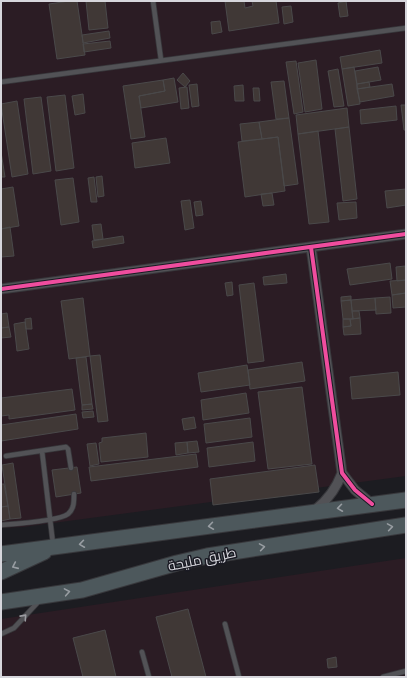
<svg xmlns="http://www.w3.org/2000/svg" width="407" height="678" font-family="Raleway,Cairo,sans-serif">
  <rect width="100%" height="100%" fill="#1c1c21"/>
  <path fill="#2b1c24" d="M1,1h405v475l-383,51 -22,1z
    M406,558v119h-405v-58z"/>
  <path fill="#403836" stroke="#4a494a" d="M69,1h8l8,54 -28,4 -8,-55z
    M86,1h19l3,27 -19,2z
    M225,1h20h-1l1,7 8,-2 -1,-5h24l3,22 -50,8z
    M346,1l2,15 -8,1 -2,-14z
    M291,6l2,16 -9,2 -2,-17z
    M220,21l2,11 -10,2 -1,-12z
    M109,31l1,7 -27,5 -1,-8z
    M110,41l1,7 -27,4 -1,-8z
    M380,50l2,13 -40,6 -2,-12z
    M316,60l6,49 -17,3 -7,-49z
    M296,61l7,51 -9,2 -8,-52z
    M354,67l6,37 -12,2 -6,-37z
    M378,67l3,13 -24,4 -2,-13z
    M338,69l6,37 -10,1 -6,-36z
    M183,73l7,8 -5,6 -8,-7z
    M174,78l4,24 -37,6 -2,-12 26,-5 -2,-11z
    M163,80l2,11 -26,5 6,41 -14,2 -8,-53z
    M284,81l5,37 -13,1 -5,-37z
    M369,82l1,5 -13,2v-5z
    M197,84l2,22 -7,1 -3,-22z
    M392,84l2,12 -34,6 -3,-13z
    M243,85l1,16h-9l-1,-15z
    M187,87l2,21 -8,1 -2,-21z
    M253,88h6l1,13h-6z
    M83,94l2,19 -10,2 -3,-19z
    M65,95l9,73 -18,3 -9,-74z
    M41,97l10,74 -18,3 -9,-75z
    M17,101l11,73 -16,3 -11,-73z
    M401,105h5v25h-2z
    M396,106l1,14 -36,4 -1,-14z
    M347,108l2,19 -51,7 -2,-19z
    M289,118l9,66 -14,2 -6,-49 -16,2 -3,-17z
    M259,122l3,17 -20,2 -2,-17z
    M349,127l8,72 -14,2 -8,-72z
    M318,131l11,91 -20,2 -11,-90z
    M278,137l7,54 -40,6 -7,-55z
    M166,138l4,25 -35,5 -3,-25z
    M1,152l4,25h-4z
    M102,176l2,20 -6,1 -2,-20z
    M94,177l3,25h-6l-3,-24z
    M73,178l6,44 -18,3 -6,-45z
    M13,187l6,39 -18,3v-40z
    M406,189v16l-19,3 -2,-17z
    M272,193l2,12 -11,1 -2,-12z
    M190,200l4,28 -9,2 -4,-29z
    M201,201l2,14 -7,1 -2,-14z
    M356,202l1,16 -18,2 -2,-17z
    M101,224l2,15 -9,1 -2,-15z
    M10,227l4,29 -13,1v-28z
    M123,236l1,7 -31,5 -1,-7z
    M390,263l2,16 -42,6 -3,-16z
    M405,266l1,14 -9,1 -1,-14z
    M286,274l1,9 -23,2 -1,-8z
    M406,280v13l-14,2 -2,-14z
    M232,282l1,13 -6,1 -2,-13z
    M254,283l10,78 -16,2 -9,-78z
    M406,293v14l-13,1 -1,-13z
    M351,296v4l-10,1v-4z
    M390,297l1,16 -15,1 -1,-16z
    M83,298l7,58 -21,3 -8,-58z
    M375,298l1,12 -24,1 -1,-11z
    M351,300l2,19h-10l-2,-18z
    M352,311h7l1,7 -7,1z
    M7,313l2,14 -8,1v-14z
    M31,318l1,11h-6l-1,-10z
    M360,318l1,16 -17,1 -1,-8 8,-1 -1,-7z
    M343,319h7l1,7 -8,1z
    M25,322l4,27 -12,2 -3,-27z
    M9,327l2,10 -10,1v-10z
    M100,355l8,66 -10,1 -8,-66z
    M86,357l6,47 -10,1 -6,-47z
    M302,362l3,19 -55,8 -2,-19z
    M247,365l3,20 -49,7 -3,-19z
    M398,372l2,23 -48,4 -2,-22z
    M302,387l10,77 -44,5 -10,-77z
    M72,389l3,21 -66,9v-4l-8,1v-18z
    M246,393l3,20 -46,7 -2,-20z
    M92,404l1,5 -11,1v-5z
    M93,411l1,6 -11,1 -1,-6z
    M76,414l2,15 -77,12v-16z
    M194,417l2,11 -12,2 -2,-11z
    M250,418l2,19 -46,6 -2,-19z
    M146,433l2,24 -47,5 -2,-19 3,-1v-4z
    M197,441l2,11 -11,1 -1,-11z
    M187,442l1,11 -12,2 -1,-12z
    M253,442l2,19 -46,6 -2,-19z
    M96,443l3,21 -9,2 -3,-22z
    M196,454l2,13 -107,14 -2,-14z
    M13,463l8,55 -11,1 -8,-54z
    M315,465l4,27 -106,13 -3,-26z
    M77,467l4,26 -25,4 -4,-27z
    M1,484h3l4,22 -7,1z
    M8,506l2,13 -9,2v-14z
    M188,609l18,68h-34l-16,-60z
    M105,630l11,47h-33l-10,-39z
    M336,657l1,10 -9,1 -1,-9z"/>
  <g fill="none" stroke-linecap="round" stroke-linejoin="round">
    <g stroke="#38383c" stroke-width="6">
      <path id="service" d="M153,1l8,59
        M1,82l405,-54
        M42,451l11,93
        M6,456l60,-9 2,2 3,19
        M1,525c13,-1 58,-4 67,-11 6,-5 6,-12 6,-20
        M225,624l14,53
        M1,634l13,-6 26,-28
        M142,652l7,25
        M383,677l23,-6"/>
    </g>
    <g stroke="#38383c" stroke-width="11">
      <path id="minor" d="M311,247l31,226 13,17 17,14
        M1,289l405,-55
        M315,510c13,-10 21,-21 27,-37"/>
    </g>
    <g stroke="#38383c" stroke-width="17">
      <path id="primary" d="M1,554l405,-54
        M1,572l43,-20
        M1,602l81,-12 95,-27 30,-7 199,-31"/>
    </g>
    <use href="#service" stroke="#525256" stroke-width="4.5"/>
    <use href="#minor" stroke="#525256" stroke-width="9"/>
    <use href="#primary" stroke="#4d585c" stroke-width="15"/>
    <g stroke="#1a1a23" stroke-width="6">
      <path id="cycleway" d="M311,247l31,226 13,17 17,14
        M1,289l405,-55"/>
    </g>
    <use href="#cycleway" stroke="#ef4d9e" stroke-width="4"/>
  </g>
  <defs><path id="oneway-chevron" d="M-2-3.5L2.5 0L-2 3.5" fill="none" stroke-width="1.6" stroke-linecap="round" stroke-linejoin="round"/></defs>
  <g stroke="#989da2">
    <use href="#oneway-chevron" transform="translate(340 508) rotate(172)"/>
    <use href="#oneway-chevron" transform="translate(211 526) rotate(172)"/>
    <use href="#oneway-chevron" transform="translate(390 527) rotate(-9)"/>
    <use href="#oneway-chevron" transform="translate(82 544) rotate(172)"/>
    <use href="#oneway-chevron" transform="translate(262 547) rotate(-9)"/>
    <use href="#oneway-chevron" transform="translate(15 566) rotate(156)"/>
    <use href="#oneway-chevron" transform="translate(67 592) rotate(-10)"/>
  </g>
  <use stroke="#9b9ba0" href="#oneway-chevron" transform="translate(24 617) rotate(-48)"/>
  <g text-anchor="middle" stroke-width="3" stroke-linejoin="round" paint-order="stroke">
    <g font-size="14" fill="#d6d6dc" stroke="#1a1a23">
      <text transform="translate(202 559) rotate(-12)" y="5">طريق مليحة</text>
    </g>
  </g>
  <rect width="407" height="678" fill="none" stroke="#d6d6dc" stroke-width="4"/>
</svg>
